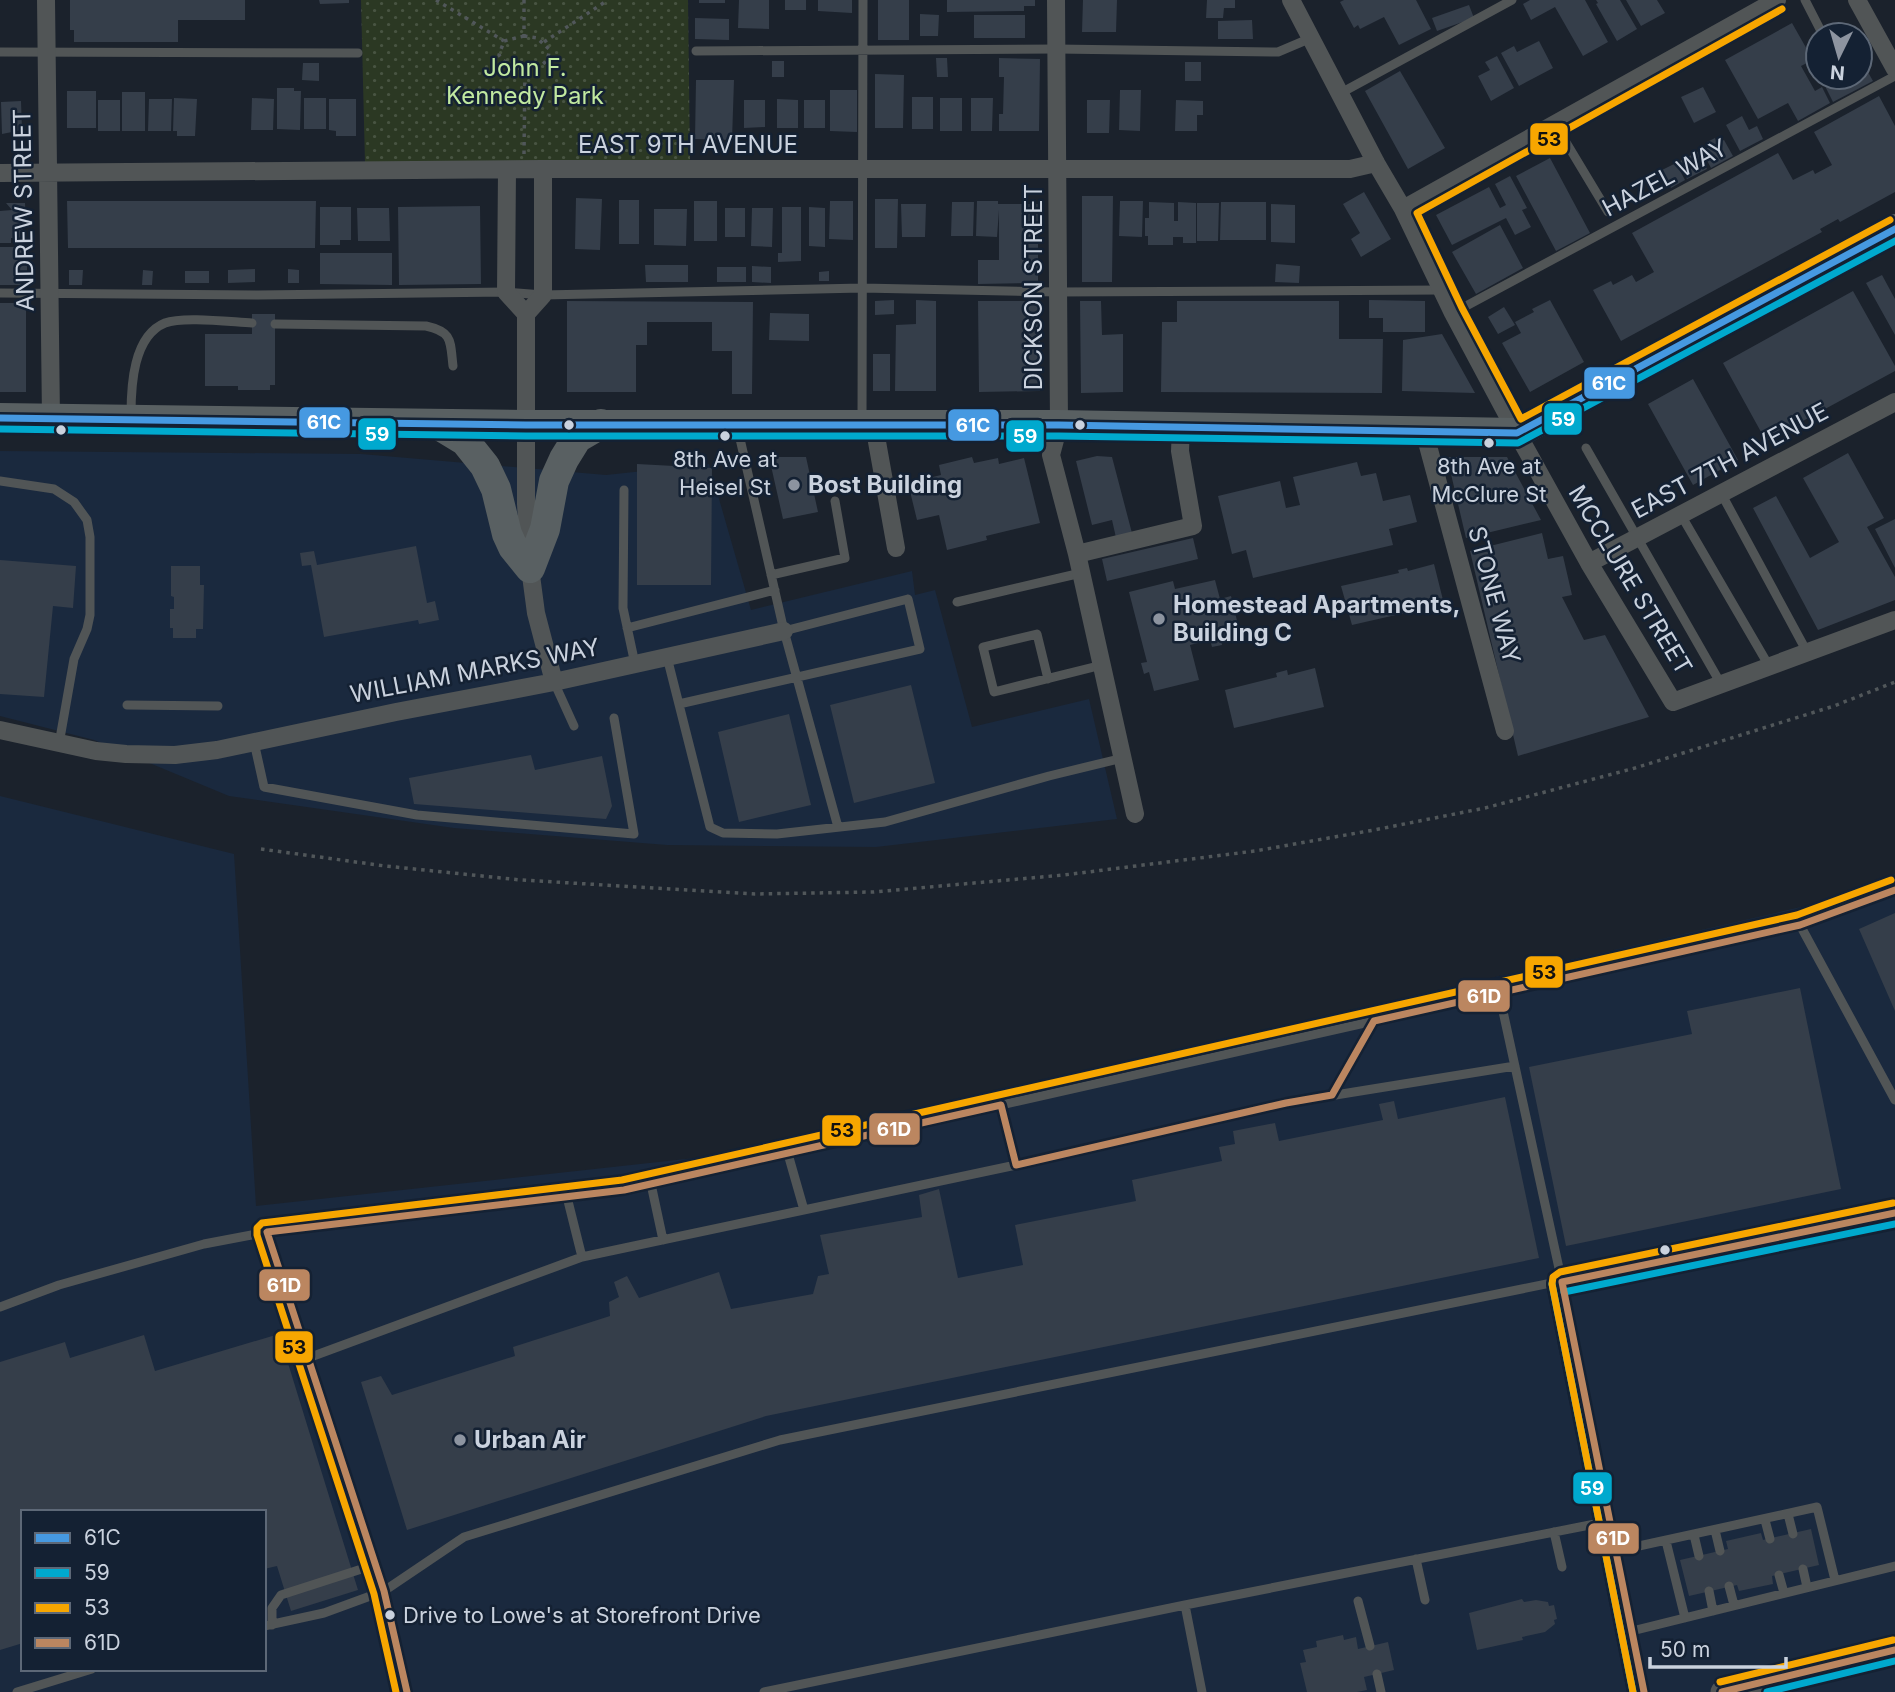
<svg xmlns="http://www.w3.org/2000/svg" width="1895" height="1692" font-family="Inter,sans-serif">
  <defs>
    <pattern id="green-dots" width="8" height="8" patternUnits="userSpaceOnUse" patternTransform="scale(1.75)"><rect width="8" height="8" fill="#2b3823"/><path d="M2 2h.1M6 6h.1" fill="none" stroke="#485442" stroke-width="1.8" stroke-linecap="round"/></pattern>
  </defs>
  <rect width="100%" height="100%" fill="#1b222c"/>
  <path fill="#1a293e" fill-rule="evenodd" d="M0,451l361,3 245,21 103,-11 42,146 161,-39 3,24 20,-5 37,137 117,-28 28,120 -241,28 -209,-2 -213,-17 -225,-32 -135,-56 -94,-24z
    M0,796l234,58 22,352 457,-50 1119,-256 63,-26v818h-1895zM23,1512h241v157h-241z"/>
  <path fill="url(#green-dots)" d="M361,0h327l2,161 -325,2z"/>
  <path fill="#353e4a" d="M70,0h175v20h-67v22h-104v-12h-4z
    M319,0h30v3l-29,1z
    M699,0h26v3h-26z
    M739,0h30v29l-31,-1z
    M785,0h21v10h-21z
    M818,0h34v13l-34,-2z
    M878,0h31v40h-31z
    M947,0h88v6h-11v5l-77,1z
    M1083,0h34l-1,32h-34z
    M1207,0h28v8h-11l-1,10h-17z
    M1344,0h72l15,29 -32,16 -15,-28 -24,12 -2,-4 -4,3 -14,-26z
    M1530,0h55l23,42 -25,14 -28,-49 -24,13 -8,-16z
    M1596,0h24l17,29 -20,12 -21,-37 2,-1z
    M1626,0h31l8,13 -24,13z
    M1469,5l5,13 -37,13 -5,-13z
    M920,14l19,1 -1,21h-18z
    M974,15h51v23h-51z
    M695,18l34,1v21l-34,-1z
    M1252,20l1,19h-35v-18z
    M1792,23l21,37 -12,6 14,25 7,-4 8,16 -32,18 -10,-18 -30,16 -33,-59z
    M1539,41l14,27 -34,18 -18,-33 13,-7 3,6z
    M1497,56l17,32 -23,13 -13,-25 12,-6 -5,-8z
    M936,58h11l1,19h-11z
    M999,58l41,1 -1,72h-40v-17h4l1,-37h-5z
    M1860,58l13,23 -40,21 -11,-22 5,-3h33z
    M772,61h12v16h-12z
    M1185,62h16v19h-16z
    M303,63h16v18l-17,-1z
    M1400,71l45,77 -37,21 -43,-78z
    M875,74l29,1 -1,53h-28z
    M696,80h38l-2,60 -37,-1z
    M1703,87l13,25 -22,11 -13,-26z
    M277,88h17v3h7l-1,39 -23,-1z
    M830,90h27v42l-27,-1z
    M1120,90h21l-1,41 -21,-1z
    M67,91h29v37h-29z
    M122,92h23v39h-23z
    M1879,96l16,30v66l-55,30 -2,-3 -18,10 2,3 -201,109 -28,-51 18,-9 2,4 19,-10 4,7 18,-10 -22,-39 146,-80 15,27 20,-10 2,4 17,-9 -18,-33z
    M912,97h21v32h-21z
    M174,98l23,1 -2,37h-18v-5h-4z
    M252,98l22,1 -1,31h-22z
    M304,98h22v31h-22z
    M940,98h22v33h-22z
    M971,98h22l-1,33h-21z
    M149,99h23l-1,32h-23z
    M329,99h27v37h-20v-5l-7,-1z
    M777,99l21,1v28h-21z
    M98,100h22v31h-22z
    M744,100h21v27l-21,1z
    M804,100h21v28h-21z
    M1087,100h23l-1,33h-22z
    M1176,100l27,1v14h-6v16h-22z
    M21,101l1,29 -20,4 -1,-32z
    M1742,116l7,14 8,-4 6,13 -23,12 -14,-26z
    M1715,138l2,6 7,-4 9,16 -22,12 -9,-17 7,-4 -2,-5z
    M1699,151l8,18 -20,10 -9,-17z
    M1550,158l40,75 -34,18 -40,-75z
    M1676,163l9,17 -14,8 -9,-18z
    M1510,176l17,32 -5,2 9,17 -16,8 -9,-17 -54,27 -16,-30 53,-28 11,21 6,-3 -11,-21z
    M1364,192l27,47 -30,18 -10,-18 9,-6 -17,-29z
    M1082,196h31l-1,86h-30z
    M576,198l26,1 -2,51 -25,-1z
    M875,199h23l-1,49h-22z
    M619,200h20v44h-20z
    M67,201h249l-1,47h-247z
    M694,201h23v40h-23z
    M830,201h23v39l-24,-1z
    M977,201h21v3h40v79l-60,1v-24h21v-50l-2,27 -21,-1z
    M1120,201h23l-1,36 -23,-1z
    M952,202h22l-1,34h-22z
    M1149,202l25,1v18h4v-19l18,1v40h-13v-6h-10v8h-25v-9h-3v-18h4z
    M1221,202h45v38h-46z
    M6,203h19l1,21 -3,1v13h-12v5h-11v-32l12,-1z
    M1197,203h22l-1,38h-21z
    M901,204h25l-1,33h-23z
    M1271,204l24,1v38l-24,-1z
    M480,206l1,78 -82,1 -1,-78z
    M320,207h31v33h-11v5h-20z
    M782,207h19v54l-23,1v-9h4z
    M809,207l16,1v39l-16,-1z
    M357,208h32l1,33h-32z
    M725,208h20v29h-20z
    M752,208h21l-1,39 -21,-1z
    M654,209h33l-1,37 -32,-1z
    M1500,225l23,43 -47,26 -24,-42z
    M0,247h27v38h-27z
    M320,253h72v32l-72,-1z
    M1276,264l24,2 -1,17 -24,-1z
    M645,265h43v17h-42z
    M752,266l19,1v16l-19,-1z
    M717,267h29v15h-29z
    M255,269v13l-27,1v-13z
    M288,269l11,1v13h-11z
    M69,270h14l-1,15h-13z
    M143,270l10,1 -1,14h-10z
    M185,271h24v12h-24z
    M829,271v10h-10v-9z
    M1882,275l13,24v36l-29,-52z
    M1853,291l42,75v5l-129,70 -43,-78z
    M894,300v14l-19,1v-14z
    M916,300l20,1v90h-41l1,-66 20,-1z
    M1369,300l56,1v31h-42v-14h-14z
    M1550,300l34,62 -54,30 -28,-49 19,-10 -6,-11 19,-10 -2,-3z
    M567,301l186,1 -1,92h-20v-43h-20v-29h-65v23h-11v47h-69z
    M978,301h62v90l-61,1z
    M1080,301h21l1,34 21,-1v58l-42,1z
    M1177,301h162v38h44l-1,54 -221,-1 1,-70h15z
    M0,303h26v89h-26z
    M1504,307l11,18 -17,9 -10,-17z
    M770,313l39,1v27l-40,-1z
    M252,314h23v71h-5v5h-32v-4h-33v-52h47z
    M1442,334l33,59 -73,-2 1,-51z
    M873,354h17v37h-17z
    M1693,379l45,81 -45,25 -45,-81z
    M1848,453l36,65 -17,9 28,50v23l-77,30 -65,-122 23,-12 34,62 29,-16 -36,-64z
    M1097,456l15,1 21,80 -16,5 -5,-22 -20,5 -16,-64z
    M769,457h37l12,55 -35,7z
    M972,457l2,6 24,-5 1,6 25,-6 16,65 -54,13 1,4 -40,10 -8,-35 -22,5 -9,-37 33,-8 -2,-10z
    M1447,457h60l34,63 -75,18z
    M1357,462l4,14 15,-3 7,28 27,-6 7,27 -28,7 4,16 -140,33 -7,-28 -14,4 -14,-58 62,-15 6,27 14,-3 -7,-28z
    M637,464l75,4 -1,117h-74z
    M1895,519v49l-20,-39z
    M1542,533l6,26 15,-3 9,39 -10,2 22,43 21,-5 44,82 -131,39 -48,-205z
    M1193,538l5,21 -91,22 -5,-22z
    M416,546l11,57 8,-2 4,19 -20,4 -1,-4 -94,17 -13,-72 -9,1 -2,-13 14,-2 3,14z
    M0,560l76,6 -3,42 -20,-2 -9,91 -44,-3z
    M1434,564l10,40 -92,21 -11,-39 58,-13 -1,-3 9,-2 1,3z
    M171,566h29v19h4l-1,44h-7v9h-23v-10h-3v-19h4v-12l-3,-1z
    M1215,580l5,19 11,-3 9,37 -19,5 1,7 -10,2 -2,-7 -20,5 9,35 -45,11 -5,-19 -5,2 -3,-11 6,-1 -18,-70 44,-11 2,8z
    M1315,668l9,39 -90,21 -9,-38 52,-13 -1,-4 11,-3 1,5z
    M911,685l24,98 -81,20 -24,-98z
    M789,714l22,91 -72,17 -21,-90z
    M531,755l4,15 67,-14 10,50 -6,13 -192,-15 -5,-26z
    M1895,913v98l-36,-82z
    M1800,988l41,201 -275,57 -37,-179 163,-33 -5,-23z
    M1505,1097l34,161 -773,158 -359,114 -46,-148 20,-6 11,19 123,-39 -2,-9 97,-31 -1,-14 10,-5 -5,-15 13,-6 12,22 80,-26 12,37 82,-15 5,-18 11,-2 -9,-39 102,-18 -3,-22 20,-6 19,89 65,-13 -8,-40 121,-24 -4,-21 90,-19 -3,-14 16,-3 -2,-13 42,-8 4,18 104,-21 -4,-16 15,-3 4,18z
    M279,1334l79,256 -67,21 -14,-45 -13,3v-57h-241v131l-23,7v-288l65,-20 5,16 74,-23 11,36z
    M1811,1529l8,36 -47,11 1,8 -34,7 -2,-6 -48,11 -9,-36 48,-11 -2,-8 35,-8 2,7z
    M1522,1599l2,3 12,-2 12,2 1,4 5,-1 3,14 -3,1 1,4 -10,8 -23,5 1,3 -46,10 -8,-37z
    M1343,1635l1,5 12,-3 2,12 30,-7 6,28 -30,7 3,13 -10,2h-50l-7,-29 6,-1 -3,-12 14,-3 -1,-6z"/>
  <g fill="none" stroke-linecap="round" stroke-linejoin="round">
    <path stroke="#51575a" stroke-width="3.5" stroke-dasharray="3.5 5" stroke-linecap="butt" d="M436,0l68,41
      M524,0v36
      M524,36l13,2 12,11c1,27 -39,24 -50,6l5,-14z
      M544,42l64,-42
      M524,154l1,-85
      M261,849l124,17 136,14 234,14 118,-2 191,-17 191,-24 119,-21 111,-22 150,-40 199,-62 61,-24"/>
    <path stroke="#515556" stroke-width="9" d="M1805,0l18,35
      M696,51l361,-2 221,3 33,-14
      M0,52l358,1
      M1339,94l173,-94
      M1555,124l53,88
      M0,293l258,2 248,-3 37,3 319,-7 196,4 384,-2
      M1453,313l442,-237
      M275,324l151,2c27,6 24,15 27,40
      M131,415c0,-29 2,-79 34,-92 18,-7 66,-1 87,0
      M862,419l1,-419
      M738,430l46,201 54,196
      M1586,448l135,236
      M0,481l54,8 20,13 13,18 3,17v78l-3,14 -13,30 -15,85
      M624,490l-1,118 12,56
      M1721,493l86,159
      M1681,515l88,151
      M771,575l74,-17 -10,-57
      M957,602l124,-29
      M627,628l148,-38
      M667,657l43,170 13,6 54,1 108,-12 164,-46 74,-18
      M1048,679l-11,-45 -54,13 11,45 108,-27
      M554,682l20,44
      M679,704l241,-55 -12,-50 -124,32
      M127,705l91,1
      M254,742l10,45 153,28 217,19 -20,-116
      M1800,925l95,175
      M1499,993l63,289 82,410
      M1332,1095l42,-74
      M1001,1105l15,60
      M788,1154l16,56
      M651,1184l12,56
      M267,1232l107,333 10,26 23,101
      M582,1257l434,-92 270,-62 229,-37
      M0,1307l59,-22 145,-41 63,-12 357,-42 1176,-265 95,-35
      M308,1358l274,-101 -15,-60
      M1788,1514l5,20
      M1765,1520l5,19
      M1715,1530l5,21
      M1554,1532l8,35
      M1694,1535l5,21
      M1666,1541l19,77
      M1616,1551l201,-44 18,73
      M1416,1559l9,41
      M1803,1569l4,18
      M1779,1575l5,18
      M1729,1586l5,19
      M1709,1591l4,20
      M1358,1601l12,45
      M1185,1605l17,87
      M272,1625v-17l9,-13 93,-30
      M264,1626l60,-13 60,-22 80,-54 316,-97 1115,-227
      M1632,1631l263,-65
      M1377,1674l4,18
      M17,1692l75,-23
      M764,1692l421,-87 425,-84"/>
    <path stroke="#515556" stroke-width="18" d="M46,0l5,419
      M1056,0l3,425 -8,30 26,99 58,260
      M1291,0l85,163 27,46 50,104 64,120 72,130 84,139 222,-82
      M1857,0l38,69
      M543,169v126l-17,19v190l4,64 6,45 18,69
      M507,170l-1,122 20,22
      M0,173l543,-4h807l26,-6
      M1403,209l374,-209
      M874,425l22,123
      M1424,431l81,300
      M1077,554l116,-28 -13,-75 1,-24
      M1589,563l306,-161
      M0,730l96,21 30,3 49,1 42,-5 179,-38 158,-30 230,-51"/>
    <path stroke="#515556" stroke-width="23" d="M1722,1692l173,-42"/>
    <path stroke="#596062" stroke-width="30" d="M0,418l526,7h533l458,8 378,-204
      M437,424l28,17 20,25 11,23 11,45 6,13 17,21 15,-39 9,-48 10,-22 13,-21 24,-14"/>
    <g stroke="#142133" stroke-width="12">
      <path id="bus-1" d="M0,418l526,7h533l458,8 378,-204"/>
    </g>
    <g stroke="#142133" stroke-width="12">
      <path id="bus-2" d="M0,429l526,7h533l459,7 377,-202
        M1552,1284l81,408
        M1564,1292l331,-68
        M1767,1692l128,-31"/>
    </g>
    <g stroke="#142133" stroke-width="12">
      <path id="bus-3" d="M1782,9l-365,204 45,95 59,111 369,-199
        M1720,1682l173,-42
        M396,1692l-22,-98 -117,-359v-7l5,-5 360,-43 1175,-265 94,-35
        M1633,1692l-81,-408 1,-7 7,-5 333,-69"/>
    </g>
    <g stroke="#142133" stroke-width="12">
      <path id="bus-4" d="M1562,1282l82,410
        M1562,1282l333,-69
        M407,1692l-23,-101 -117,-359 357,-42 377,-85 15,60 270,-62 46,-8 42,-74 426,-96 95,-35
        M1722,1692l173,-42"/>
    </g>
    <use href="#bus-1" stroke="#4699e1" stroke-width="7"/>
    <use href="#bus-2" stroke="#00a9ce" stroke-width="7"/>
    <use href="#bus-3" stroke="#f7a600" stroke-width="7"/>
    <use href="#bus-4" stroke="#bb8660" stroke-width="7"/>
  </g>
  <g fill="#cad2de" stroke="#142133" stroke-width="2.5">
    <circle cx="569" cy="425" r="6"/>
    <circle cx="1080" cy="425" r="6"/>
    <circle cx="61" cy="430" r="6"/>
    <circle cx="725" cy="436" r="6"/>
    <circle cx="1489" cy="443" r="6"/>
    <circle cx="1665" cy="1250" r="6"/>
    <circle cx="390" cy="1615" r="6"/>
  </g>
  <g fill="#8d94a0" stroke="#142133" stroke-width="2.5">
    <circle cx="794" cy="485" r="7"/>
    <circle cx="1159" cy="619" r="7"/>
    <circle cx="460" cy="1440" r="7"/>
  </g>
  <g text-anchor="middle" stroke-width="5" stroke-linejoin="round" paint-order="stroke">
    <g font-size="22" fill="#cad2de" stroke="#142133">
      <text x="725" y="467">8th Ave at<tspan x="725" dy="28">Heisel St</tspan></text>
      <text x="1489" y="474">8th Ave at<tspan x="1489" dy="28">McClure St</tspan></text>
      <text x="403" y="1623" text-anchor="start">Drive to Lowe's at Storefront Drive</text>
    </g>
    <g font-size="24" fill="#c1e9a0" stroke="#142133">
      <text x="525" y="76">John F.<tspan x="525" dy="28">Kennedy Park</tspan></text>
    </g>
    <g font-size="24" fill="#cad2de" stroke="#142133">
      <text x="688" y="153">EAST 9TH AVENUE</text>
      <text transform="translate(1665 178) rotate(-28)" y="8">HAZEL WAY</text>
      <text transform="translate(24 210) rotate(-91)" y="8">ANDREW STREET</text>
      <text transform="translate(1034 287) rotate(-90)" y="8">DICKSON STREET</text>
      <text transform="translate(1730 461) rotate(-28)" y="8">EAST 7TH AVENUE</text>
      <text transform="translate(1630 580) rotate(59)" y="8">MCCLURE STREET</text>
      <text transform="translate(1494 595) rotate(75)" y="8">STONE WAY</text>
      <text transform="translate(475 671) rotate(-11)" y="8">WILLIAM MARKS WAY</text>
    </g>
    <g font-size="24" font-weight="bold" fill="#cad2de" stroke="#142133" text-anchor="start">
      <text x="808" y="493">Bost Building</text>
      <text x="1173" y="613">Homestead Apartments,<tspan x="1173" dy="28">Building C</tspan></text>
      <text x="474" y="1448">Urban Air</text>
    </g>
  </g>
  <g stroke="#142133" stroke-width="2.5">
    <rect x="1529" y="122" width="40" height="34" rx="7" fill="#f7a600"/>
    <rect x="1583" y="366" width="53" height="34" rx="7" fill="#4699e1"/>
    <rect x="1543" y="402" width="40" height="34" rx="7" fill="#00a9ce"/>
    <rect x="298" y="406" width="53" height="33" rx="7" fill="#4699e1"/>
    <rect x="947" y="408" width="53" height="34" rx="7" fill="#4699e1"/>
    <rect x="357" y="417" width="40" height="34" rx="7" fill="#00a9ce"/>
    <rect x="1005" y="419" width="40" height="34" rx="7" fill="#00a9ce"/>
    <rect x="1524" y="955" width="40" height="34" rx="7" fill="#f7a600"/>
    <rect x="1457" y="979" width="54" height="34" rx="7" fill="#bb8660"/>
    <rect x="868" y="1112" width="53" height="34" rx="7" fill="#bb8660"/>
    <rect x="821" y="1114" width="41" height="33" rx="7" fill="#f7a600"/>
    <rect x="258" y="1268" width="53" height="34" rx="7" fill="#bb8660"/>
    <rect x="274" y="1330" width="40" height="34" rx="7" fill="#f7a600"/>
    <rect x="1572" y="1471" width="41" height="34" rx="7" fill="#00a9ce"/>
    <rect x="1587" y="1522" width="53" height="33" rx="7" fill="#bb8660"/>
  </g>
  <g font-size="19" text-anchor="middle" font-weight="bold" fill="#fff">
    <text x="1609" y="390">61C</text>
    <text x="1563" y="426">59</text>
    <text x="324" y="429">61C</text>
    <text x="973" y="432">61C</text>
    <text x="377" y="441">59</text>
    <text x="1025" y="443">59</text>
    <text x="1484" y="1003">61D</text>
    <text x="894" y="1136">61D</text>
    <text x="284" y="1292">61D</text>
    <text x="1592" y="1495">59</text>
    <text x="1613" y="1545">61D</text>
  </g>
  <g font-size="19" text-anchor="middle" font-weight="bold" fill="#111">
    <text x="1549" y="146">53</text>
    <text x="1544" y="979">53</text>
    <text x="842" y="1137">53</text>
    <text x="294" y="1354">53</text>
  </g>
  <rect x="21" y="1510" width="245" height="161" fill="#142133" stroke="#5d6877" stroke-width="2"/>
  <rect x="35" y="1533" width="35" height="10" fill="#4699e1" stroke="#5d6877" stroke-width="2"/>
  <text x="84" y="1545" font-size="21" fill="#cad2de">61C</text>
  <rect x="35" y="1568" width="35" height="10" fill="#00a9ce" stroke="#5d6877" stroke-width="2"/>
  <text x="84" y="1580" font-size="21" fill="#cad2de">59</text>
  <rect x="35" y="1603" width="35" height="10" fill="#f7a600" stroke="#5d6877" stroke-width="2"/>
  <text x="84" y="1615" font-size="21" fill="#cad2de">53</text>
  <rect x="35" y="1638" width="35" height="10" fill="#bb8660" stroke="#5d6877" stroke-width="2"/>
  <text x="84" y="1650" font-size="21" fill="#cad2de">61D</text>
  <g transform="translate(1839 56) rotate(185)"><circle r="33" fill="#142133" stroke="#5d6877" stroke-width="2"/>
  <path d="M0-5L12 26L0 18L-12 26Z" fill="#8d94a0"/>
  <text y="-10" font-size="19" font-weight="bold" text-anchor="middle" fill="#cad2de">N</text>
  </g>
  <path d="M1650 1657v10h136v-10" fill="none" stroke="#cad2de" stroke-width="3.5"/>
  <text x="1660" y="1657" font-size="21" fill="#cad2de" stroke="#142133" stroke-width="5" paint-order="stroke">50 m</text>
</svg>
